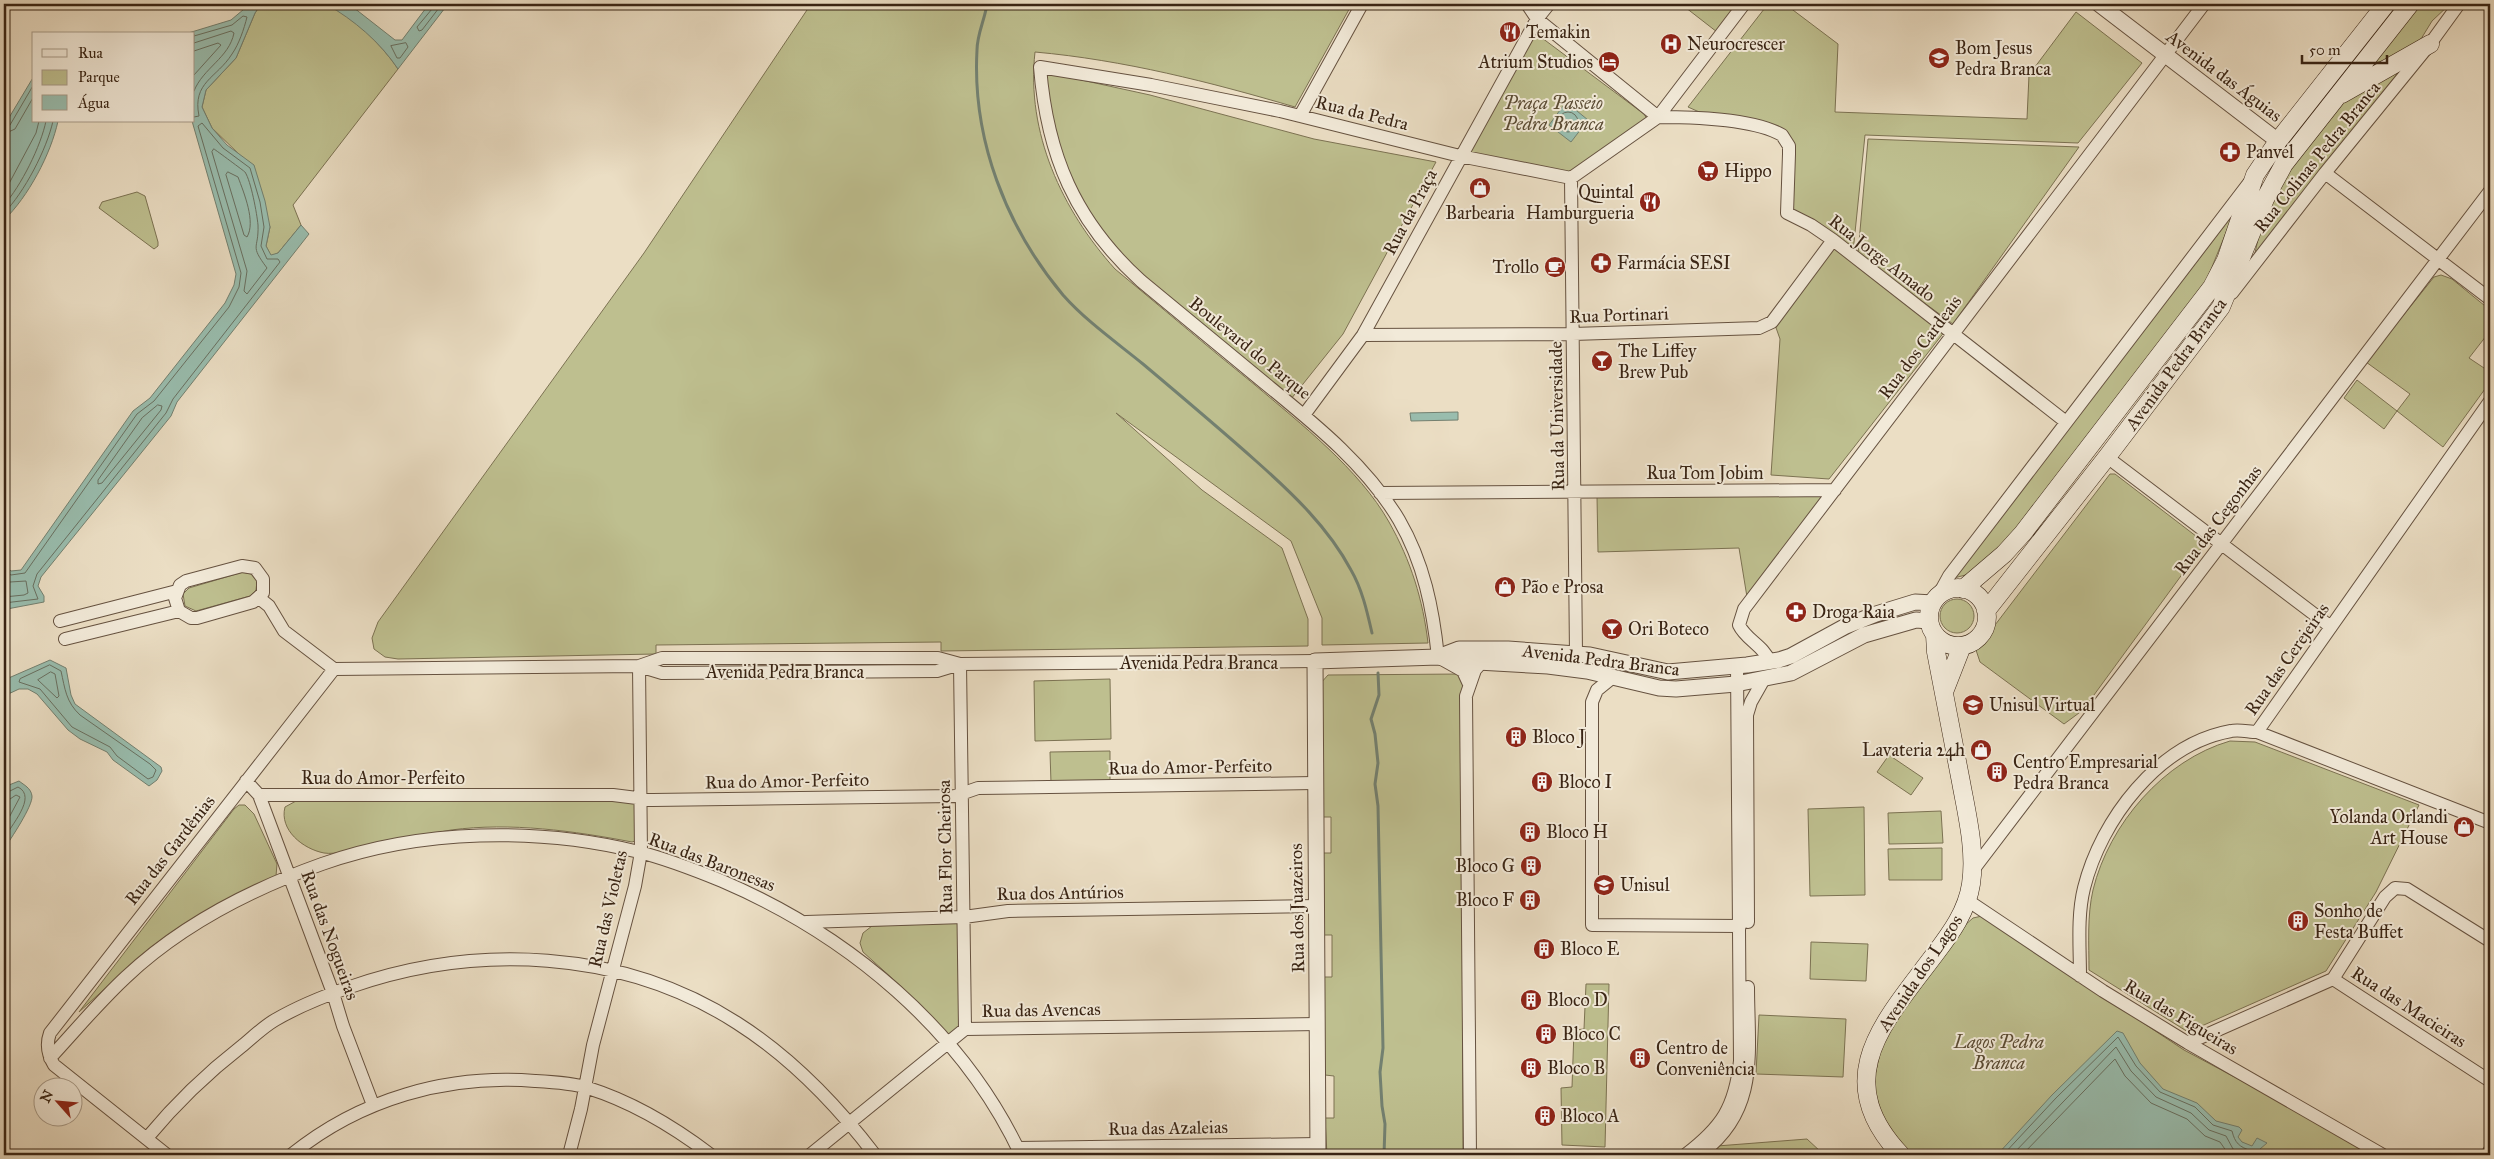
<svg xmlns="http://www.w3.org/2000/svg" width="2494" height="1159" font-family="'IM FELL Great Primer',serif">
  <rect width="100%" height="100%" fill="#ebdec4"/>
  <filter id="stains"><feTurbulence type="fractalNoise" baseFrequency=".004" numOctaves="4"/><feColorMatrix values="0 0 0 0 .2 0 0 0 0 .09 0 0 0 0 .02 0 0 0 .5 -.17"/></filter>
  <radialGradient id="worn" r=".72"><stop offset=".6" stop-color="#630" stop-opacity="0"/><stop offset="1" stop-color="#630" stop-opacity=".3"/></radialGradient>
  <path fill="#bebf8f" stroke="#7c7252" d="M261,4c15,0 53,-4 66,0 23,8 58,45 71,65l-105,136 8,20 -23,28 -7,3 -5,-10 4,-19 -28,-70 -30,-29 -10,-21 4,-17 30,-32 19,-45z
    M811,4h541l-57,103c-85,-25 -171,-47 -260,-55 -9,81 27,158 80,217 47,39 93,78 140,116 46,39 104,84 134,137 22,39 34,78 39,121l-106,2v-27l-31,-77 -175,-128 86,77 80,58 26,71v27l-367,5v-9l-285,3v9l-258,5 -13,-2 -11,-8 -2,-11 6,-16 266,-369z
    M1681,4h58l-22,28z
    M1768,4h17l53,40 -3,68 192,7 2,-44 47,-63 66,51 -64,80 -213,-8 -12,117 -62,-41 -1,-73 -84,-23 -18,-8z
    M2422,4h28l-18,17 -11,18 -31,20 -16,4 39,-53z
    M1538,35l106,79 3,5 -77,53 -103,-18 65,-116z
    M2402,68l-148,189 6,-26 31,-69 52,-62z
    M1045,72l105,23 164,44 122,23 -93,172 -52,65 -167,-139 -46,-63 -25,-68z
    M1868,139l211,8 -126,177 -95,-70z
    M137,192l8,4 13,46v4l-4,3 -55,-41 3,-6z
    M2234,213l-29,71 -202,264 -26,24 -23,6z
    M1833,243l112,88 -116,148 -58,-4 9,-136 -6,-17z
    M2441,275l11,4 38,31v21l-21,27 21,14v10l-47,65 -46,-36 -13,18 -40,-31 13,-18 40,31 13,-17 -44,-32 68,-85z
    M2110,474h5l90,69 -122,167 -19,14 -84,-62 -4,-12z
    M1824,495l-77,102 -8,-49 -141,4 -1,-56z
    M243,572l8,2 6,7 -1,9 -6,6 -54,15 -11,-5 -2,-12 6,-6z
    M1940 616a17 17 0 1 1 34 0a17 17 0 1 1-34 0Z
    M1461,674l5,6 -4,16 1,459h-136l-2,-37h9v-42l-9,-1 -2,-98h9v-42h-10l-2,-82h11v-36h-11v-133l8,-9z
    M1110,679l1,60 -76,2 -1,-60z
    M2230,741l25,1 164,63 -43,87 -50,79 -138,61 -99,-62c0,-26 -2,-54 4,-80 16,-66 71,-130 137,-149z
    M1110,751v31l-59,1 -1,-31z
    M1889,755l34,23 -12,17 -34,-23z
    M296,801h336l5,2 -2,38 -3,1c-58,-11 -121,-20 -181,-12 -30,5 -59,12 -89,17 -11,2 -26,8 -38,6 -21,-4 -45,-23 -39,-46z
    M239,805h6l9,9 23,50 -1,12 -81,41 -47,33 -69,62 155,-203z
    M1864,807l1,88 -55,1 -2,-87z
    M1941,811l2,32 -54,1 -1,-31z
    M1942,848v32h-53l-1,-31z
    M1982,916l202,134 101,54 88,51h-460l-19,-20 -12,-19 -9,-32 11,-48 80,-110 9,-8z
    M958,923l1,103 -11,10 -44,-47 -41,-37 -3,-9 3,-10 9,-7z
    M1811,942l57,2 -2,37 -56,-2z
    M1586,984h23l-4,163 -43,-2 -1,-57 11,-1 2,-57 10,-1z
    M1759,1015l87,4 -3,58 -87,-3z
    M1807,1139l14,13v3h-116l12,-9z"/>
  <path fill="#99bdae" stroke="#738070" d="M250,4h11l-6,9 -19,45 -30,32 -4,17 10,21 15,17 27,20 11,36 5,26 -4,19 5,9 7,-2 23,-28 8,9 -132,168 -6,14 -130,161 -3,9 6,10v6l-37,7 -3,-2v-43l7,7 10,-1 112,-159 17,-13 75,-95 9,-18 2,-11 -44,-153 2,-87h-9l46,-14z
    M326,4h23l46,36h7l27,-36h19l-50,65c-18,-27 -44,-49 -72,-65z
    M34,76v45h24c-7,33 -30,76 -54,99v-94z
    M1566,102l22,18 -17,22 -22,-17z
    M1458,412v8l-47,1 -1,-8z
    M50,660l16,8 5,27 4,9 86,63 1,4 -5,9 -8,6 -36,-26 -6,-8 -27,-13 -12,-9 -31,-36 -9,-5h-9l-15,7v-16z
    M19,781c5,4 12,7 13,15 1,10 -22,44 -28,53v-57l5,-7z
    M2117,1031l6,2 17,30 23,26 34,14 19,18 23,6 3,3 -4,7 4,5 10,4 5,-8 10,5 -7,6 -3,6h-260l55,-60z"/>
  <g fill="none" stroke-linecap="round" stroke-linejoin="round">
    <path stroke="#697061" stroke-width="1" d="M432,4v5l-15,18 2,4 3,-1 20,-26
      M194,36l38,-11 11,-9 4,1c-3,12 -8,27 -15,37 -15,24 -40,28 -33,62l-5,1
      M194,43l37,-12 3,2c-5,25 -31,35 -40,58
      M406,43l2,4 -8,11h-3l-6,-12z
      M194,51l24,-8 3,2 -27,30
      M1558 122a10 10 0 1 1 20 0a10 10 0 1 1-20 0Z
      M4,128l6,-3 24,-41
      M4,134l11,-5 19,-33
      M214,149c3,2 30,22 31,23 6,9 12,42 13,53 1,25 -9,19 9,43l-20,26 -3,-3 3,-20 -35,-119z
      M228,172l10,5c6,16 18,45 9,60l-3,-2 -18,-60z
      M4,193l32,-60 3,-12
      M4,205c17,-19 37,-59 42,-84
      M4,213c20,-20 43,-64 49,-92
      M158,405l4,1 -1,4 -59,73 -4,1v-4l44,-62z
      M4,571l7,4 14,-2 112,-159 17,-13 75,-94 10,-20 2,-14 -43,-147 4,-3 21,25 27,20 10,34 4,25 -3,19 6,13h11l2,3 -107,137 -7,14 -129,161 -4,12 5,13 -34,4
      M4,579l6,3 16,-1 2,12 -4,2 -20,2
      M50,665l11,6c4,18 5,31 19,44l70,49 6,6 -3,7 -5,2 -31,-23 -7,-9 -38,-20 -32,-38 -21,-7 1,-3z
      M51,672l4,2 4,22 -2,2 -19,-18z
      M4,794l14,-7c20,10 -8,39 -14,52
      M4,801l6,-2 6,-4 4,2 -16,30
      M2003,1155l53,-57 62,-61 18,29 24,26 35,15 18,18 19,6c3,12 7,16 20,20l1,4
      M2012,1155l104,-108 15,24 25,26 35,16 18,17 17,6 7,13 12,6
      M2022,1155l93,-96 10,17 26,27 36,16 18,17 15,6 9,13"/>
    <path stroke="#738070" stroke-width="3" d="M987,4c-2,15 -10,30 -10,46 -5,89 29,177 86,245 23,26 53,47 80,69 38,32 76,64 113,97 36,32 72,66 95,109 11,19 16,41 21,63
      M1378,673l1,22 -8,24 4,15 3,29 -3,21 3,22 5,242 -3,24 2,34 3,18 -1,31"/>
    <g stroke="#665240" stroke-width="14">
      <path id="minor" d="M1527,4l10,15 121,98
        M1300,116l62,-112
        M1658,117c34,0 94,1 124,18l7,11v8l-2,59 24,12 22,15 233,182
        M2325,173l165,126
        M1571,178l5,476
        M2232,293l93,-120 105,-129 29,-40
        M1363,335l210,-1 186,-6 13,-6 61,-82
        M1304,415l59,-80 174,-316 12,-15
        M2107,457l224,170
        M1380,493l455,-3
        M242,566l13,2 8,11v14l-10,9 -56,16h-6l-12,-7 -4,-13 5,-13 6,-4z
        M1938,596l11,-20 300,-393
        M259,598l10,8 15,25 50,38
        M60,621l117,-30
        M65,639l114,-28
        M1770,662c-6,-16 -24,-22 -31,-37l5,-16 460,-605
        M960,664l5,365
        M639,666l23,-8h276l22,6 355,-3
        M334,669l305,-3 23,7 275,-2 23,-7
        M1613,677l-16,13 -5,12v223l148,1
        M1469,684l-6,-13 -25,-14c-5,-48 -14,-94 -39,-137 -33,-56 -88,-99 -138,-140 -40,-33 -80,-66 -120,-99 -66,-60 -94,-126 -101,-214l111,18 129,26 180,45 111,22 87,-61 86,-113
        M2257,732l233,91
        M246,781l13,14 74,198 10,33 30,79
        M259,795h354l40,5 302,-4 23,-8 336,-5
        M1973,870l517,-679
        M1967,900l136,91 85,52 195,112
        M806,922l158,-5 44,-6 308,-5
        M1748,922l-1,-207 4,-13 13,-23
        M2080,976c0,-28 -3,-60 4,-88 17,-68 74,-144 147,-157 8,-2 18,1 26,1l233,-331
        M2333,979l157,102
        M2188,1043l145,-64 52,-82 10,-9 12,1 83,52
        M50,1058c25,-27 49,-56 76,-81 54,-51 126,-88 196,-113 99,-35 216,-37 317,-12 28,7 56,18 83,29 126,54 240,148 299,274
        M147,1138c29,-35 59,-64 95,-92 11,-9 21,-19 33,-26 24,-14 49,-24 75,-33 126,-44 272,-38 387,36 55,35 99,81 138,132
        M1018,1148l300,-4
        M1703,1152c57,-43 45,-102 45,-165
        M167,1155l-113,-90c-6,-10 -8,-21 -4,-32l284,-364
        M291,1155c69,-56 156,-81 244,-74 18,1 37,2 53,7 45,14 86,39 123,67
        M569,1155l12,-46 12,-64 42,-159 6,-34 -2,-186
        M810,1155l155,-126 352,-5
        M1470,1155l-4,-459 9,-26 7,-8
        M1685,1155c37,-28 50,-48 55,-94l-3,-395
        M2487,1155l3,-5"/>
    </g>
    <g stroke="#665240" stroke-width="17">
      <path id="tertiary" d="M2099,4l179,137
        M1438,657l21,-8h49l82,6 78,17 79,-7 32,-5 12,-4 55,-30 30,-12 39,-12 18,1
        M1318,1155l-3,-494 123,-4 22,4 88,5 39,5 72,17 17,1 60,-5 55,-11 73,-38 52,-15 13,1"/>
    </g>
    <g stroke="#392414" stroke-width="19">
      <path id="secondary" d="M2342,94l88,-50
        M1929 617a29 29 0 1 1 58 0a29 29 0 1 1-58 0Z
        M1963,589l41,-35 19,-21 189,-246 14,-27 29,-85 23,-34 108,-137
        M1986,611l121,-154 114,-150 44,-108 19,-35 126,-160
        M1944,692l18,-46
        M1901,1155c-73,-77 -16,-134 34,-201 16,-21 32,-43 36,-70 5,-33 -4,-69 -10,-102 -8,-43 -17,-87 -25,-130l-1,-17"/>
    </g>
    <use href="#minor" stroke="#f2ead9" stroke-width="12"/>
    <use href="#tertiary" stroke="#f2ead9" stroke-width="15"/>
    <use href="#secondary" stroke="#f2ead9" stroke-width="18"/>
  </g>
  <defs>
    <g id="restaurant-disc" transform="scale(1.125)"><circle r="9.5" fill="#8f2418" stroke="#f2ead9"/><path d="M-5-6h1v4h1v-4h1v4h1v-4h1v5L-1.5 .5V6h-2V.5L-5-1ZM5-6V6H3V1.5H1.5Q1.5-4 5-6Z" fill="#fff"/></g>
    <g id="hospital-disc" transform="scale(1.125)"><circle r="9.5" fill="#8f2418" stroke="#f2ead9"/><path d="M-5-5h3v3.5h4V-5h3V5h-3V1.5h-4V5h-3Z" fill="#fff"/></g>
    <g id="school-disc" transform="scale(1.125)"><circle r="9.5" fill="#8f2418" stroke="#f2ead9"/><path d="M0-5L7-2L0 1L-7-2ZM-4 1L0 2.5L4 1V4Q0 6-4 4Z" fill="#fff"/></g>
    <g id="hotel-disc" transform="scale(1.125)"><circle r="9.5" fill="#8f2418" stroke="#f2ead9"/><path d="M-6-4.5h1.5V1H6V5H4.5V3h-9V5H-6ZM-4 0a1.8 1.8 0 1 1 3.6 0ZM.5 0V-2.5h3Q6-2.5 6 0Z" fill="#fff"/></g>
    <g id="pharmacy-disc" transform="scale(1.125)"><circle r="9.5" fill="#8f2418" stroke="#f2ead9"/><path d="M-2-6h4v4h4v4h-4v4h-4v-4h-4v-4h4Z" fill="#fff"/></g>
    <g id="supermarket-disc" transform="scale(1.125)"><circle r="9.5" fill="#8f2418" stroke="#f2ead9"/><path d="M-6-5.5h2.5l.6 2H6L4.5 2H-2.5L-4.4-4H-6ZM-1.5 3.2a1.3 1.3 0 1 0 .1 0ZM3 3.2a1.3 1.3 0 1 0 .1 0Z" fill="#fff"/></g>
    <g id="shop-disc" transform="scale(1.125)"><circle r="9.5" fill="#8f2418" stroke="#f2ead9"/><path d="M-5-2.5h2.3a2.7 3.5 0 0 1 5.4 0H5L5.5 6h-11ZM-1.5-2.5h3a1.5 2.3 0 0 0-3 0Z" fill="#fff"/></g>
    <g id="cafe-disc" transform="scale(1.125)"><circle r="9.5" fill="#8f2418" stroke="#f2ead9"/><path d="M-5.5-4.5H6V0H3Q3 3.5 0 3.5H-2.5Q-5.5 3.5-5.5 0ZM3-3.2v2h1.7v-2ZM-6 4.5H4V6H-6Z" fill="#fff"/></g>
    <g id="bar-disc" transform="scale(1.125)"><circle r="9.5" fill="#8f2418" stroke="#f2ead9"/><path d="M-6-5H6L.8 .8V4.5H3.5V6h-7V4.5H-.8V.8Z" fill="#fff"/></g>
    <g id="university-disc" transform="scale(1.125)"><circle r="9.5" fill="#8f2418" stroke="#f2ead9"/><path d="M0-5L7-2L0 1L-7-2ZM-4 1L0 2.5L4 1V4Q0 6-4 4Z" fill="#fff"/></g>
    <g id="building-disc" transform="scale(1.125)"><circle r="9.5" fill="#8f2418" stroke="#f2ead9"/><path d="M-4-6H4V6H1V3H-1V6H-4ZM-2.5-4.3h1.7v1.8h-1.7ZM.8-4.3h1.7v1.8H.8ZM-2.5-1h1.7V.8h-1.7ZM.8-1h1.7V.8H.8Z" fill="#fff"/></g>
  </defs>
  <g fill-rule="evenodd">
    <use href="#restaurant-disc" x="1510" y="32"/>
    <use href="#hospital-disc" x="1671" y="44"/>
    <use href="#school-disc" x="1939" y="58"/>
    <use href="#hotel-disc" x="1609" y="62"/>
    <use href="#pharmacy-disc" x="2230" y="152"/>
    <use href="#supermarket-disc" x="1708" y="171"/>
    <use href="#shop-disc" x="1480" y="188"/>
    <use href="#restaurant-disc" x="1650" y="202"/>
    <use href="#pharmacy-disc" x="1601" y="263"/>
    <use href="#cafe-disc" x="1555" y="267"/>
    <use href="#bar-disc" x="1602" y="361"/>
    <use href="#shop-disc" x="1505" y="587"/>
    <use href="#pharmacy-disc" x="1796" y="612"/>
    <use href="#bar-disc" x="1612" y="629"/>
    <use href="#university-disc" x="1973" y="705"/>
    <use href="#building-disc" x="1516" y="737"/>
    <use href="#shop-disc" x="1981" y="750"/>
    <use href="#building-disc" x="1997" y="772"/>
    <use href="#building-disc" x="1542" y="782"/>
    <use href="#shop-disc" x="2464" y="827"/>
    <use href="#building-disc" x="1530" y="832"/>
    <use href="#building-disc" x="1531" y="866"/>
    <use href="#university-disc" x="1604" y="885"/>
    <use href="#building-disc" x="1530" y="900"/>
    <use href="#building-disc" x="2298" y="921"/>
    <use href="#building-disc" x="1544" y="949"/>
    <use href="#building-disc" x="1531" y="1000"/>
    <use href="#building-disc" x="1546" y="1034"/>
    <use href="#building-disc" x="1640" y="1058"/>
    <use href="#building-disc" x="1531" y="1068"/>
    <use href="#building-disc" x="1545" y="1116"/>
  </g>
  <g text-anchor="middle" stroke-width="4" stroke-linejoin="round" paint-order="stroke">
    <g font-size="18" fill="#392414" stroke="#f2ead9" text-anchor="start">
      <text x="1526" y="38">Temakin</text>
      <text x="1687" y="50">Neurocrescer</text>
      <text x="1955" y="54">Bom Jesus<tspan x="1955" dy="21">Pedra Branca</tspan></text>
      <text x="1593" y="68" text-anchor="end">Atrium Studios</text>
      <text x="2246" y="158">Panvel</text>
      <text x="1724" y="177">Hippo</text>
      <text x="1634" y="198" text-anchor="end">Quintal<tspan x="1634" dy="21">Hamburgueria</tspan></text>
      <text x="1480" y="219" text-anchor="middle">Barbearia</text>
      <text x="1617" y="269">Farmácia SESI</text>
      <text x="1539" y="273" text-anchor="end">Trollo</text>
      <text x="1618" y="357">The Liffey<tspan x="1618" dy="21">Brew Pub</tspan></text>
      <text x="1521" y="593">Pão e Prosa</text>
      <text x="1812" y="618">Droga Raia</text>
      <text x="1628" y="635">Ori Boteco</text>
      <text x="1989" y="711">Unisul Virtual</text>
      <text x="1532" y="743">Bloco J</text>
      <text x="1965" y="756" text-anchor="end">Lavateria 24h</text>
      <text x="2013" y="768">Centro Empresarial<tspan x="2013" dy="21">Pedra Branca</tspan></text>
      <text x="1558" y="788">Bloco I</text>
      <text x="2448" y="823" text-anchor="end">Yolanda Orlandi<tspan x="2448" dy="21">Art House</tspan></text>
      <text x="1546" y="838">Bloco H</text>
      <text x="1515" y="872" text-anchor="end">Bloco G</text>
      <text x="1620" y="891">Unisul</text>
      <text x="1514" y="906" text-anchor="end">Bloco F</text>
      <text x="2314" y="917">Sonho de<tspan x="2314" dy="21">Festa Buffet</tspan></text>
      <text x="1560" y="955">Bloco E</text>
      <text x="1547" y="1006">Bloco D</text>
      <text x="1562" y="1040">Bloco C</text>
      <text x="1656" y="1054">Centro de<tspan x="1656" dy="21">Conveniência</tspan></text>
      <text x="1547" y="1074">Bloco B</text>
      <text x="1561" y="1122">Bloco A</text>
    </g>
    <g font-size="18" fill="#392414" stroke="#f2ead9">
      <text transform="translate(2224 76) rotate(37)" y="6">Avenida das Águias</text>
      <text transform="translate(1362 113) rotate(14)" y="6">Rua da Pedra</text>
      <text transform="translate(2317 157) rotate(-51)" y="6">Rua Colinas Pedra Branca</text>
      <text transform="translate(1410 212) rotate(-62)" y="6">Rua da Praça</text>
      <text transform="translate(1882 258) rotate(38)" y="6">Rua Jorge Amado</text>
      <text transform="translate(1619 315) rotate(-2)" y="6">Rua Portinari</text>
      <text transform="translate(1920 347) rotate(-53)" y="6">Rua dos Cardeais</text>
      <text transform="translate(1250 348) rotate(39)" y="6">Boulevard do Parque</text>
      <text transform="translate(2176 364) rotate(-54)" y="6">Avenida Pedra Branca</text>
      <text transform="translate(1557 416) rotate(-91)" y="6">Rua da Universidade</text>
      <text x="1705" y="479">Rua Tom Jobim</text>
      <text transform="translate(2218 520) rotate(-53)" y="6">Rua das Cegonhas</text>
      <text transform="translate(2287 659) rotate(-55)" y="6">Rua das Cerejeiras</text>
      <text transform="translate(1601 660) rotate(7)" y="6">Avenida Pedra Branca</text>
      <text x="1199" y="669">Avenida Pedra Branca</text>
      <text x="785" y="678">Avenida Pedra Branca</text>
      <text transform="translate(1190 767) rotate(-1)" y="6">Rua do Amor-Perfeito</text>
      <text x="383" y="784">Rua do Amor-Perfeito</text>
      <text transform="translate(787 781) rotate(-1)" y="6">Rua do Amor-Perfeito</text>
      <text transform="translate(945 847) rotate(-91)" y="6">Rua Flor Cheirosa</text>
      <text transform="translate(170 850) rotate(-52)" y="6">Rua das Gardênias</text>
      <text transform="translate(712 862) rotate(21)" y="6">Rua das Baronesas</text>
      <text transform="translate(1060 893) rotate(-1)" y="6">Rua dos Antúrios</text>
      <text transform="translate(1297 908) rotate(-91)" y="6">Rua dos Juazeiros</text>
      <text transform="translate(608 909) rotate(-77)" y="6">Rua das Violetas</text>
      <text transform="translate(330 935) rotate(70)" y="6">Rua das Nogueiras</text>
      <text transform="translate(1920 973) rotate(-56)" y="6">Avenida dos Lagos</text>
      <text transform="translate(2409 1007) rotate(33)" y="6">Rua das Macieiras</text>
      <text transform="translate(1041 1010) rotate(-1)" y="6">Rua das Avencas</text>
      <text transform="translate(2181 1017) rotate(31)" y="6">Rua das Figueiras</text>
      <text transform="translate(1168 1128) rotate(-1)" y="6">Rua das Azaleias</text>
    </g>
    <g font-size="18" font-style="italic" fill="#5a4b33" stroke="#f2ead9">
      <text x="1553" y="109">Praça Passeio<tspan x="1553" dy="21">Pedra Branca</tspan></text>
      <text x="1999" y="1048">Lagos Pedra<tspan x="1999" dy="21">Branca</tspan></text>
    </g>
  </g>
  <rect width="2494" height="1159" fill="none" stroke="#ebdec4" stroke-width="20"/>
  <rect x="5" y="5" width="2484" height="1149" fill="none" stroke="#392414" stroke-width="2.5"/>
  <rect x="10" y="10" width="2474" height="1139" fill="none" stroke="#392414"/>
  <rect x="32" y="32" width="162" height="90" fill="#f2ead9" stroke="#a89b8a"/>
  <rect x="42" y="49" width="25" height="8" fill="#f2ead9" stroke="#a89b8a"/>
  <text x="78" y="58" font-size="15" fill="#392414">Rua</text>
  <rect x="42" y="70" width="25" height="15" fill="#bebf8f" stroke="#a89b8a"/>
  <text x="78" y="82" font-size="15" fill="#392414">Parque</text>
  <rect x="42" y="95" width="25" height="15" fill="#99bdae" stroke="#a89b8a"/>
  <text x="78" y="108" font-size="15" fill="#392414">Água</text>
  <g transform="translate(58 1102) rotate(297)"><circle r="24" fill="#f2ead9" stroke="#a89b8a"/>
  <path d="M0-4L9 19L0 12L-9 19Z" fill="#8f2418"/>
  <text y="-8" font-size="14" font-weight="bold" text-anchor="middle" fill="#392414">N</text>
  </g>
  <path d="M2302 55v8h85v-8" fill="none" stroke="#392414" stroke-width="2.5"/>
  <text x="2309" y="55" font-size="15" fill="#392414" stroke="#f2ead9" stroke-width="4" paint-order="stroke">50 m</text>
  <rect width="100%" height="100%" filter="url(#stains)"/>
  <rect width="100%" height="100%" fill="url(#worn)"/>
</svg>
